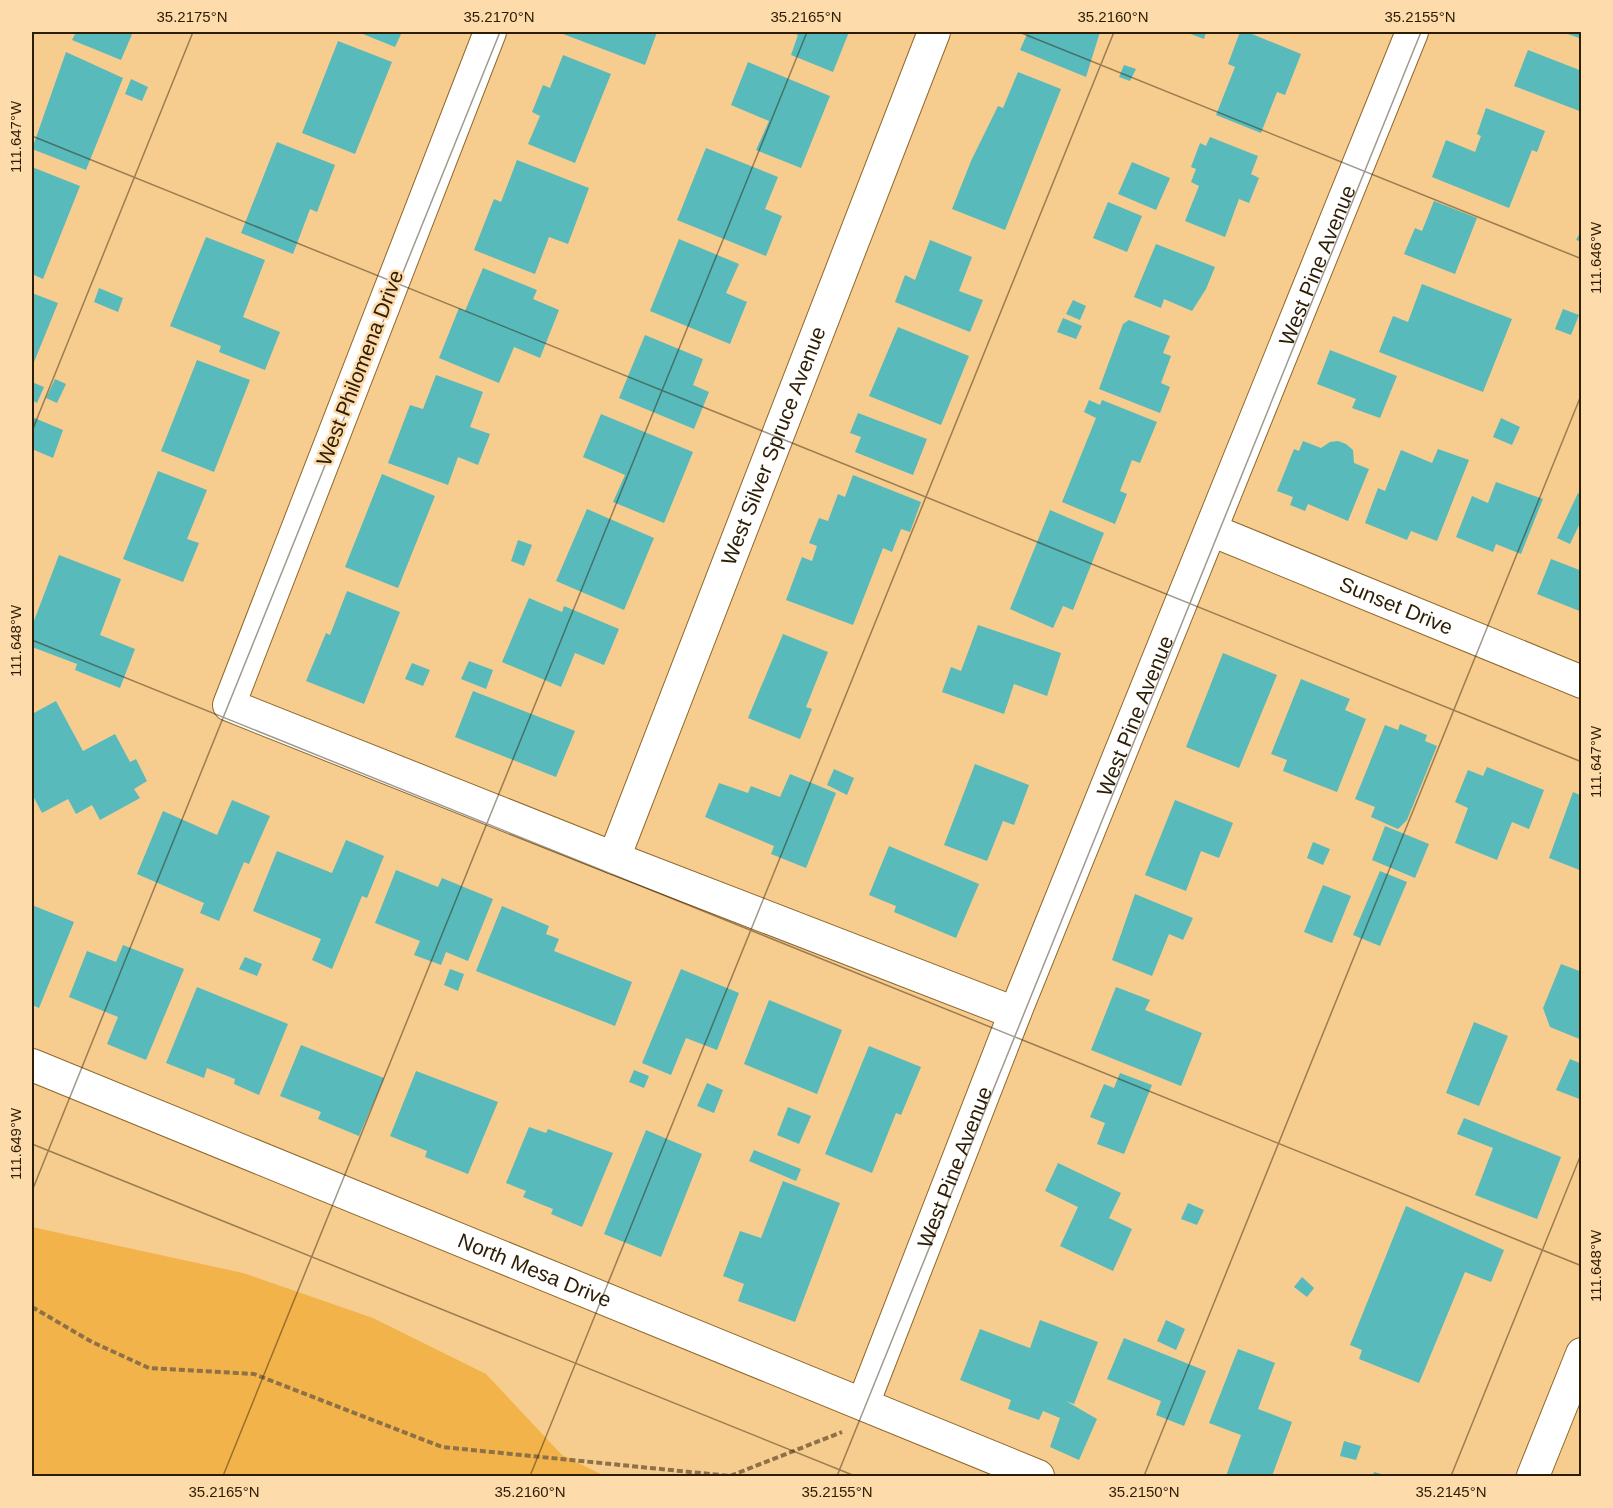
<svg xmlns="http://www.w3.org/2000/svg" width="1613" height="1508" font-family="Helvetica,sans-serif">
  <rect width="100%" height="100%" fill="#f7cc8f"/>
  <path fill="#f3b34b" d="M32,1227l211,46 130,45 113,56 76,81 43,21h-573z"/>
  <path fill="#58babb" d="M76,32h57l-12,28 -49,-20z
    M358,32h44l-7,15z
    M564,32h93l-12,33 -82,-31z
    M789,32h60l-16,40 -42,-17 7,-20z
    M1028,32h72l-14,45 -66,-27z
    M1185,32h21l-2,7z
    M1240,32h7l54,22 -16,41 -8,-3 -16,41 -45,-18 19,-48 -7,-3z
    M1562,32h20v7z
    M338,41l54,21 -37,92 -53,-21z
    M1528,50l54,21v41l-68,-26z
    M66,52l57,26 -37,92 -54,-21z
    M563,55l48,19 -36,89 -47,-19 12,-28 -8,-4 11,-27 7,3z
    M748,62l82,34 -29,72 -45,-18 13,-29 -38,-16z
    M1124,65l12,4 -6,12 -11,-4z
    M1018,72l43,17 -56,141 -53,-21 19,-48 27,-55 5,2z
    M131,79l17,8 -6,14 -17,-7z
    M1486,108l59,23 -8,21 -5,-2 -23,58 -77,-31 14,-37 29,12 6,-16 -4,-2z
    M1210,137l48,19 -7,18 8,4 -10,25 -10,-4 -14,38 -40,-16 14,-35 -8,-4 5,-13 -5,-2 9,-24 6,3z
    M277,142l58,23 -18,47 -7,-3 -17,45 -52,-21z
    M706,148l72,29 -13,32 17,7 -16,40 -89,-36z
    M517,160l72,28 -21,56 -19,-7 -14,37 -61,-24 20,-51 7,3z
    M1132,162l38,16 -14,32 -38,-16z
    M32,167l48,19 -37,93 -11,-5z
    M1434,201l43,17 -22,56 -51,-20 11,-26 7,3z
    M1108,202l34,14 -15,36 -34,-14z
    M1582,229v13l-6,-2z
    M206,237l59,23 -22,57 37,15 -15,38 -46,-18 2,-6 -51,-20z
    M679,239l60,25 -13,29 21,9 -17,42 -80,-33z
    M930,240l42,17 -13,34 24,9 -13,32 -75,-30 10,-27 10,5z
    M1156,244l59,23 -9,22 -14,22 -28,-12 -3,9 -27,-11z
    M483,268l54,22 -4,9 26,11 -19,48 -26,-11 -15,36 -60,-25 20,-50 6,3z
    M1422,284l90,35 -29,73 -104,-40 14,-36 15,6z
    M99,288l24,10 -5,14 -24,-10z
    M32,293l26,10 -26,64z
    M1073,300l13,6 -6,14 -14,-6z
    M1563,309l16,6 -8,20 -16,-6z
    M1063,318l19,8 -6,13 -19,-7z
    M1129,320l41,16 -7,17 8,3 -10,27 9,4 -10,26 -61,-24 24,-65z
    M898,327l71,29 -28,69 -72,-29z
    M645,335l58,24 -10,26 16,7 -15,37 -75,-31z
    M1330,350l67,26 -17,42 -28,-10 4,-9 -39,-15z
    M197,360l53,20 -36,92 -53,-21z
    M436,375l47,17 -13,35 20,7 -12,31 -20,-8 -10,28 -60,-22 22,-58 13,4z
    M55,379l11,5 -9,19 -11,-5z
    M32,382l12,5 -7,16 -5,-3z
    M1089,400l11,5 2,-5 55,22 -17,41 -8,-3 -12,31 7,3 -12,30 -53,-22 34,-84 -12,-6z
    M858,413l69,26 -14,36 -58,-23 6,-15 -11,-4z
    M601,414l92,38 -29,71 -51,-21 12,-27 -42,-18z
    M32,417l31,13 -10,28 -21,-9z
    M1501,418l19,9 -8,18 -19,-8z
    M1303,441l18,7 9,-6 8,-1 8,3 7,6 1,13 15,6 -21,52 -40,-17 -3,7 -15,-6 3,-8 -16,-6 17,-42 5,2z
    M1438,449l31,11 -32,81 -26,-10 -4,9 -42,-17 13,-35 7,3 16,-41 31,13z
    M158,471l49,19 -20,49 12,4 -16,39 -60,-23z
    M382,474l53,22 -37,92 -53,-21z
    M853,475l68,27 -11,30 -9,-3 -9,23 -9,-4 -30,77 -67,-25 16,-43 10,4 5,-15 -8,-3 10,-25 9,3 10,-27 7,3z
    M1496,482l47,17 -22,55 -25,-10 -3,8 -37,-15 16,-41 16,7z
    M1578,493l4,2v24l-12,25 -13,-6z
    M587,509l67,29 -30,72 -68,-29z
    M1050,510l54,23 -31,77 -10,-4 -10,22 -43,-19z
    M518,540l14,5 -8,21 -13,-5z
    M59,555l62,24 -21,56 35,14 -15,39 -45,-18 2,-6 -45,-17v-21z
    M1551,559l31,12v41l-45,-18z
    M347,591l53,21 -36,92 -58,-23 20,-48 4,2z
    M529,598l33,14 2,-6 55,23 -15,36 -29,-12 -14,34 -59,-25z
    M978,625l83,28 -14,43 -33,-12 -10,30 -62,-22 9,-25 10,4z
    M783,634l45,18 -22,55 6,2 -12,30 -52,-21z
    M1223,653l54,22 -38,93 -53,-21z
    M469,661l24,9 -7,19 -25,-10z
    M412,663l18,7 -7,16 -18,-7z
    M1301,679l49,20 -5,11 21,9 -29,73 -54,-21 4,-11 -16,-6z
    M473,691l102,40 -19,46 -101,-40z
    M56,701l27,50 32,-17 15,28 6,-3 11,22 -13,8 6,9 -40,22 -8,-15 -16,9 -8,-15 -26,14 -10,-19v-80z
    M1400,724l27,11 -2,6 12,5 -30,74 -9,9 -27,-12 4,-10 -20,-8 30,-74 13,5z
    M975,764l54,21 -15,40 -11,-4 -16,40 -43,-16z
    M1487,767l57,23 -15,39 -17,-7 -15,38 -42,-17 13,-35 -13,-6 13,-32 15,6z
    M834,769l20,9 -7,17 -20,-10z
    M790,774l46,19 -30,75 -35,-14 3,-8 -69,-29 14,-34 29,10 3,-7 29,11z
    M1573,792l9,4v75l-33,-13z
    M232,800l38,16 -21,48 -5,-2 -25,59 -19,-8 4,-10 -67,-29 26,-63 54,24z
    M1175,800l58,23 -14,35 -18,-7 -15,40 -41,-16z
    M1385,826l44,18 -14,34 -43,-18z
    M346,840l38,16 -17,42 -5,-2 -30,73 -20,-9 9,-21 -68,-28 24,-60 55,22z
    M1313,842l17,7 -7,16 -16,-7z
    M889,846l90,38 -23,54 -62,-26 2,-6 -27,-11z
    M396,870l42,17 4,-9 51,21 -25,62 -22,-9 -5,13 -27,-10 6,-14 -45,-18z
    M1380,871l27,11 -27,64 -27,-11z
    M1323,885l28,11 -19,47 -28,-11z
    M1135,894l58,24 -10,22 -14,-6 -17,42 -40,-16z
    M32,905l42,17 -35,86 -7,-3z
    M502,906l47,20 -3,8 13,5 -5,12 78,31 -17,44 -139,-55z
    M123,945l61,24 -38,91 -39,-16 11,-27 -49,-20 18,-46 29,11z
    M245,957l17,7 -5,12 -18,-7z
    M1561,964l21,8v68l-32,-13 -7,-19z
    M450,969l14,5 -6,17 -14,-6z
    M681,969l58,24 -22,57 -31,-12 -15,37 -29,-12z
    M197,987l91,37 -29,71 -25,-11 1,-5 -28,-11 -3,10 -38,-15z
    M1116,987l34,13 -5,10 57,23 -21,53 -90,-36z
    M769,1000l73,30 -25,64 -73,-30z
    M1474,1022l34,14 -29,70 -33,-13z
    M301,1045l83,33 -25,58 -41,-17 3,-7 -41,-16z
    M869,1046l52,21 -20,48 -5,-2 -24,60 -47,-19z
    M1570,1059l12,5v36l-26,-10z
    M634,1070l15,6 -5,12 -15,-6z
    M416,1071l82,31 -30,72 -43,-17 2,-6 -37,-15z
    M1120,1073l32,12 -28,69 -27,-10 8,-21 -15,-6 14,-33 10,4z
    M707,1083l16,7 -9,23 -17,-7z
    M788,1107l23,9 -12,28 -22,-9z
    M1464,1118l97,39 -24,62 -62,-24 18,-47 -36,-14z
    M529,1127l17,6 2,-4 65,24 -31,74 -31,-13 2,-5 -30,-12 3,-6 -20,-8z
    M646,1130l56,24 -41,103 -57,-23z
    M754,1150l47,19 -5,12 -47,-20z
    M1058,1163l63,30 -12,25 23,11 -19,42 -53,-25 18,-39 -33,-16z
    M783,1181l57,22 -45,119 -57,-21 6,-17 -21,-8 17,-45 21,7z
    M1188,1203l16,7 -7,15 -16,-6z
    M1406,1206l98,44 -13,32 -26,-10 -46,111 -60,-24 3,-9 -12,-5z
    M1302,1277l12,11 -7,9 -13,-10z
    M1040,1320l58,22 -24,62 -8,-3 31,18 -18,41 -29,-13 10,-29 -17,-7 -4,9 -31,-11 3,-9 -51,-20 20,-51 50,19z
    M1166,1320l19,9 -9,21 -19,-9z
    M1124,1338l82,33 -22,55 -28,-11 5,-14 -54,-22z
    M1238,1349l37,14 -17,46 34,13 -20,54h-46l15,-41 -32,-12z
    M1344,1441l17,5 -5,14 -16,-4z
    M1374,1472l14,4h-15z"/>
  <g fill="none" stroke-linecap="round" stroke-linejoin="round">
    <g stroke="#8f682b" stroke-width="34">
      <g id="street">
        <path d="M490,32l-261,673 385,153 401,155"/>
        <path id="s1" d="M1211,530l371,152"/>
        <path id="s2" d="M614,858l320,-826"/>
        <path id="s3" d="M32,1065l1006,411"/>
        <path id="s4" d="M863,1404l152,-391 397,-981"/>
        <path d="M1533,1476l49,-122"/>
      </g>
    </g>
    <path stroke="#8e7146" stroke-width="4" stroke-dasharray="6 3" stroke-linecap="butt" d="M32,1307l60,35 57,26 105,6 188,73 288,29 112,-44"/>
    <use href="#street" stroke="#fff" stroke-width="32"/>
  </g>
  <path fill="none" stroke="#2d1d04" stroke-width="1.5" stroke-opacity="0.45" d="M1019,32l563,227M32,136l1550,626M32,431l161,-399M32,640l1550,626M32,1144l823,332M32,1191l468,-1159M223,1476l584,-1444M530,1476l584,-1444M837,1476l584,-1444M1144,1476l438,-1083M1451,1476l131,-324"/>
  <g text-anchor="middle" stroke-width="5" stroke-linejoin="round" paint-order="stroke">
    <g font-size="21" fill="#2d1d04" stroke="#fddbaa">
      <text dy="7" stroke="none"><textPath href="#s4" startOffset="1226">West Pine Avenue</textPath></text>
      <text transform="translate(360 368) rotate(-69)" y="7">West Philomena Drive</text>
      <text dy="7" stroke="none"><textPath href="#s2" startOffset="442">West Silver Spruce Avenue</textPath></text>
      <text dy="7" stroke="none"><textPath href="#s1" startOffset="200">Sunset Drive</textPath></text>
      <text dy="7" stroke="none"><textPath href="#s4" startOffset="740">West Pine Avenue</textPath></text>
      <text dy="7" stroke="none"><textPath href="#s4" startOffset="254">West Pine Avenue</textPath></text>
      <text dy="7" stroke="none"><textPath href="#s3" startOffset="543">North Mesa Drive</textPath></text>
    </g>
  </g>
  <rect width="1613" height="1508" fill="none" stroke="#fddbaa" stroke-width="66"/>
  <rect x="33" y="33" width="1547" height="1442" fill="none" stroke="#2d1d04" stroke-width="2"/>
  <g font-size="15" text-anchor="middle" fill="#2d1d04">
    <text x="192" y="22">35.2175°N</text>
    <text x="499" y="22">35.2170°N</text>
    <text x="806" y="22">35.2165°N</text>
    <text x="1113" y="22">35.2160°N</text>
    <text x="1420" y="22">35.2155°N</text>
    <text transform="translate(16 137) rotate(-90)" y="5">111.647°W</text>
    <text transform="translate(1596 258) rotate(-90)" y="5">111.646°W</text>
    <text transform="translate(16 641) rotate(-90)" y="5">111.648°W</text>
    <text transform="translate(1596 762) rotate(-90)" y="5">111.647°W</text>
    <text transform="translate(16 1144) rotate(-90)" y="5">111.649°W</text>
    <text transform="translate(1596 1266) rotate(-90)" y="5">111.648°W</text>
    <text x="224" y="1497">35.2165°N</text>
    <text x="530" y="1497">35.2160°N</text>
    <text x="837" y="1497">35.2155°N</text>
    <text x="1144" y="1497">35.2150°N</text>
    <text x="1451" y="1497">35.2145°N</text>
  </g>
</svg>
